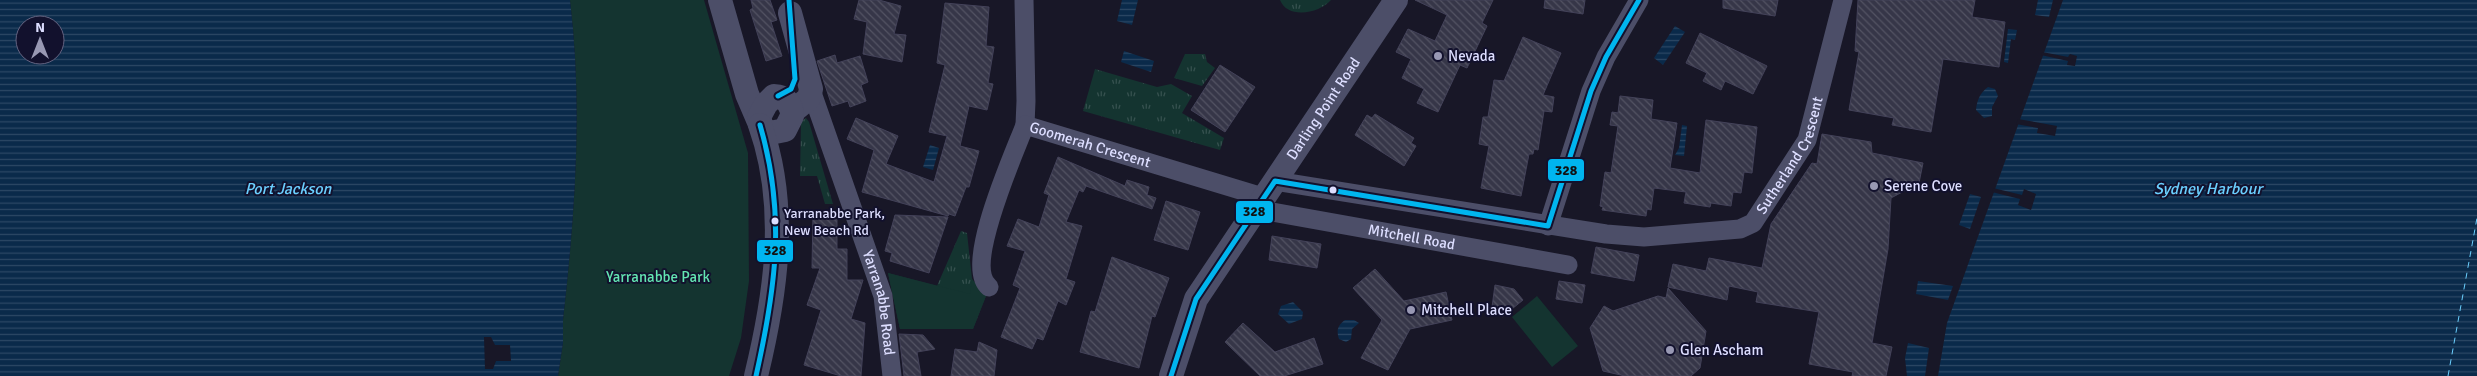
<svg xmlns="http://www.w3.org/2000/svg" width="2477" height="376" font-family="Signika,sans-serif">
  <defs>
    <pattern id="grass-tufts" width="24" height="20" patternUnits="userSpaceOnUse" patternTransform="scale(1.25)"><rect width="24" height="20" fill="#143430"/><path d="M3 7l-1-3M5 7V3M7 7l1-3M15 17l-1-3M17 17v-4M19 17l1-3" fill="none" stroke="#36514f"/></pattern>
    <pattern id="water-rules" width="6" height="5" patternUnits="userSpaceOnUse" patternTransform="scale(1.25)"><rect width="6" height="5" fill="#0a2a4a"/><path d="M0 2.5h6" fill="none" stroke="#2d4865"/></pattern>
    <pattern id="building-back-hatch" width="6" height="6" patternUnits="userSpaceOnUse" patternTransform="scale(1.25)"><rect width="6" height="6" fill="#363648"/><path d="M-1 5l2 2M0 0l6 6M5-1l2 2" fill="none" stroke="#535363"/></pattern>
  </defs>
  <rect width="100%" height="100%" fill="#181727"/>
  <path fill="url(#grass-tufts)" d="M1280,0h51c-11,13 -43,20 -51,0z
    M1185,54h20l2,8 8,6 -13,18 -28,-8z
    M1095,69l62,18 14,-3 21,12 -10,17 42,25 -4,12 -137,-39z
    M806,118l3,4 24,82h-8l-8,-28h-17l1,-54z
    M961,231l6,2 5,46 14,17 -13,33h-73l-12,-56 49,13z"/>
  <path fill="#143430" d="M570,0h134l44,153 1,128 -8,57 -12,38h-171l5,-33v-23c12,-106 20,-213 7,-320z
    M888,273l82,21 2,-15 14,17 -13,33h-73z
    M1537,296l41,50 -26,21 -40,-50z"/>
  <path fill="url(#water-rules)" fill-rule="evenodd" d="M0,0h570c13,107 5,214 -7,320v23l-5,33h-558zM25,25h30v30h-30z
    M1122,0h16l-6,25 -15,-4z
    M2038,0h15l-4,17 -14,-2z
    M2063,0h414v376h-539l9,-53z
    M1675,26l10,6 -22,33 -9,-7z
    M2008,29l9,1 -2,10 -4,-1 -3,24 -4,-1z
    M1124,51l30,10 -3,11 -30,-10z
    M1988,87l7,2 3,7 -6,11v9l-8,2 -8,-8c1,-10 4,-17 12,-23z
    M1682,125l5,1 -3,30 -9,-1 4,-7z
    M930,145l9,3 -6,22 -10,-3z
    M1970,194l11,3 -11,32 -11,-4z
    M1918,281l35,5 -5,14 -32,-6z
    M1293,302l10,10 -1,7 -13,5 -11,-10 3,-8z
    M1345,320h9l5,3 -7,6 -1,10 -5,3 -7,-3c-3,-9 -1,-14 6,-19z
    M1908,343l21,5 -4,28h-18l-2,-18z"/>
  <path fill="#181727" d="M2042,52l26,5 2,-3 7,2 -2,10 -8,-1 1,-4 -27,-6z
    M2018,119l39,7 -2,10 -18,-3 1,-5 -22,-4z
    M1993,188l29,7 2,-6 12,5 -5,16 -13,-5 2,-6 -28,-7z
    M484,337h7l4,8h15l1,16h-15l-3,8h-8z"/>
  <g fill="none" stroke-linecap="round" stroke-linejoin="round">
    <path stroke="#6bd0ff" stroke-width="1" stroke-dasharray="6 5" stroke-linecap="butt" d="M2448,376l29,-158"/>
  </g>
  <path fill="url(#building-back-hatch)" stroke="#434259" d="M751,0h19l7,20 -6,2 11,34 -16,5 -16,-51 3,-2z
    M859,0h20l22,6 -7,28 12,1 -4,27 -39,-8 4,-32 -13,-3z
    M1415,0h78l-11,23 5,3 -20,42 -7,-3 -22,47 -21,-9 7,-14 -22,-11 9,-19 -15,-7 12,-23 27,12 12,-26z
    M1545,0h40l-2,14 -39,-6z
    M1723,0h55l-3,16 -52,-8z
    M1858,0h117l-3,17 33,5 -6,45 -56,-8 -12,73 -39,-7 2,-7 -45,-8 10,-58 -4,-1z
    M945,3l44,4 -3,39 8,1 -6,36 5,1 -6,26 -18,-4 -9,40 19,5 -10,36h-3l-11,29 -6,-2 -1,2 -86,-24 12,-42 -27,-11 9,-21 42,18 -12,28 48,18 13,-46 -18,-4 16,-67 -8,-2z
    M1700,33l67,33 -14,28 -28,-13 -4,9 -18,-9 4,-8 -21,-10z
    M1523,37l38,16 -18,42 11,2 -2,15 -8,-1 -6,39 -4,-1 -1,5h-4l-8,42 -40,-8 8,-42 -10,-2 4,-27h5l6,-37 10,1z
    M835,55l2,8 23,-7 8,26 -7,3 5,16 -16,6 -2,-6 -16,5 -15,-45z
    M1220,65l35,22 -30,45 -34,-22z
    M1620,96l33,4 -2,19 26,4 -7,45 30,5 6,-53 51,7 -5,46 -8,-1 -3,21 -8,-1 -2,14 -20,-3 -1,4 -26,-4 2,-11 -32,-4 -3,22 -4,-1 -1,7 -44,-6 1,-3 -3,-1 5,-34 6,1 7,-47 -8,-1 2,-13 6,1z
    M1375,114l39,24 -3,5 5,3 -12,20 -49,-31 12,-20 5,3z
    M1822,134l49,8 1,11 51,10 -4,20 -28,15 -3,51 -16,94 20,4 -6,29h-34l1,-4 -44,-8 10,-52 -63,-10 2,-10 -29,-6 -2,14 -59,-13 5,-23 33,7 3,-13 53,10 9,-44 41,-61 5,1z
    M1058,157l67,29 2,-6 22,7 -2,8 9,3 -4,11 -66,-23 -3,6 -4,-2 -13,32 16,4 -16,53 9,3 -9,23 -8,-4 -15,39 -6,-2 -5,11 -31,-12 19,-49 -7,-3 12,-34 -18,-5 11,-27 21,8 10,-32 -5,-2z
    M1166,201l34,11 -12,38 -34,-10z
    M813,213l24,1v35h10v31h16l-12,39 14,4 -4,53h-20l-37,-11 17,-55 -14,-5 13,-37h-8z
    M895,215l53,2 -19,56 -39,-12 2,-8 -7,-2z
    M1272,236l49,8 -4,24 -48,-8z
    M1596,247l43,8 -5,26 -43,-8z
    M1112,257l57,21 -14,39 -3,-1 -13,52 -59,-16 11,-41 4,1z
    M1375,269l29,32 42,-9 6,28 -42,9 -22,41 -27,-12 21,-38 -29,-32z
    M1559,281l26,4 -3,18 -26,-4z
    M1495,285l19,4 9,11 -21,17 -10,-10z
    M1668,288l38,43 -6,37 -9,8h-66l-22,-5 -13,-43 14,-22 9,5 45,-15 8,2z
    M1243,323l32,29 39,-14 9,26 -39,12h-24l-35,-34z
    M899,334l24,1 12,14 -18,3 4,24h-17z
    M979,342l18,8 -3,26h-43l4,-27 22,3z"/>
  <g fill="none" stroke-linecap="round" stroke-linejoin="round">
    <g stroke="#4c4e68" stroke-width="19">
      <path d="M1024,0l2,101 -1,24"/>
      <path id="s1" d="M811,90l72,206 9,80"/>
      <path id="s2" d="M1275,181l331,53 38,3 96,-8 13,-6 54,-83 36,-140"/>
      <path id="s3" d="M1255,209l313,56"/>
      <path d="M1548,226l43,-135 15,-34 33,-57"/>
      <path id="s4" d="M989,287c-26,-21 25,-133 36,-162l238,72"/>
    </g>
    <g stroke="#4c4e68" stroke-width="24">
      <path d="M720,0l27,94 12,28"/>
      <path d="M790,13l21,76 -2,9 -17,14"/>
      <path d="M774,96c12,0 18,9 18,20l-7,14 -15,3 -8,-5 -3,-11 7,-13z"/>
      <path d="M756,376c20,-82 33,-169 4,-251"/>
      <path id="s5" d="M1171,376l25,-77 200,-299"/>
    </g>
    <g stroke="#12112d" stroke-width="9">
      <path id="bus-1" d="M778,96l13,-7 4,-10 -6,-79
        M756,376c20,-89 30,-162 4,-251
        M1171,376l25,-77 79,-118 273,45 43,-135 15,-34 33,-57"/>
    </g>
    <use href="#bus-1" stroke="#00b5ef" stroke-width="5"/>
  </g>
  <g fill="#9898b3" stroke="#12112d" stroke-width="2">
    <circle cx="1438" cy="56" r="5"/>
    <circle cx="1874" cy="186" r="5"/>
    <circle cx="1411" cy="310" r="5"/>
    <circle cx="1670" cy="350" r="5"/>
  </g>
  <g fill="#dddeff" stroke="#12112d" stroke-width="2">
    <circle cx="1333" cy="190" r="4.5"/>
    <circle cx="775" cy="221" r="4.5"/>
  </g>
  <g text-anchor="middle" stroke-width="4" stroke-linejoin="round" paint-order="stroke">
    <g font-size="14" fill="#dddeff" stroke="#12112d" text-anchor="start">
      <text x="784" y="218">Yarranabbe Park,<tspan x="784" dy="17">New Beach Rd</tspan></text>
    </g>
    <g font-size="15" fill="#dddeff" stroke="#12112d" text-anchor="start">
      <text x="1448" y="61">Nevada</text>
      <text x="1884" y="191">Serene Cove</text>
      <text x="1421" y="315">Mitchell Place</text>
      <text x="1680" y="355">Glen Ascham</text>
    </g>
    <g font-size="15" fill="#dddeff" stroke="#12112d">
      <text dy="5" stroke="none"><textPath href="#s5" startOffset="310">Darling Point Road</textPath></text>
      <text dy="5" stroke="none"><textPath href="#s4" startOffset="239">Goomerah Crescent</textPath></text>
      <text dy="5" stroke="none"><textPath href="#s2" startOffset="562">Sutherland Crescent</textPath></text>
      <text dy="5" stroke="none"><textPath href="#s3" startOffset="159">Mitchell Road</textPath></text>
      <text dy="5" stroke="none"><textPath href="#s1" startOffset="224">Yarranabbe Road</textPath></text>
    </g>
    <g font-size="15" fill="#63e5b2" stroke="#12112d">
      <text x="658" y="282">Yarranabbe Park</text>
    </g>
    <g font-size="16" font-style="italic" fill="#6bd0ff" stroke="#12112d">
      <text x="288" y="194">Port Jackson</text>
      <text x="2208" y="194">Sydney Harbour</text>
    </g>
  </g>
  <g stroke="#12112d" stroke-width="2">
    <rect x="1547" y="158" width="38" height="24" rx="5" fill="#00b5ef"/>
    <rect x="1235" y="200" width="39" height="24" rx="5" fill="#00b5ef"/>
    <rect x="756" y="239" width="38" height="24" rx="5" fill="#00b5ef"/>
  </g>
  <g font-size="14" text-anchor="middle" font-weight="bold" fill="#111">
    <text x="1566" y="175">328</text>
    <text x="1254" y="216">328</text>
    <text x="775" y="255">328</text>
  </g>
  <g transform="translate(40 40)"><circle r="24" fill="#12112d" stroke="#636381"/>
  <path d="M0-4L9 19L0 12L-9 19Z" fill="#9898b3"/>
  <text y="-8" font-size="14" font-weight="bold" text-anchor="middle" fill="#dddeff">N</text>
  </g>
</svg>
